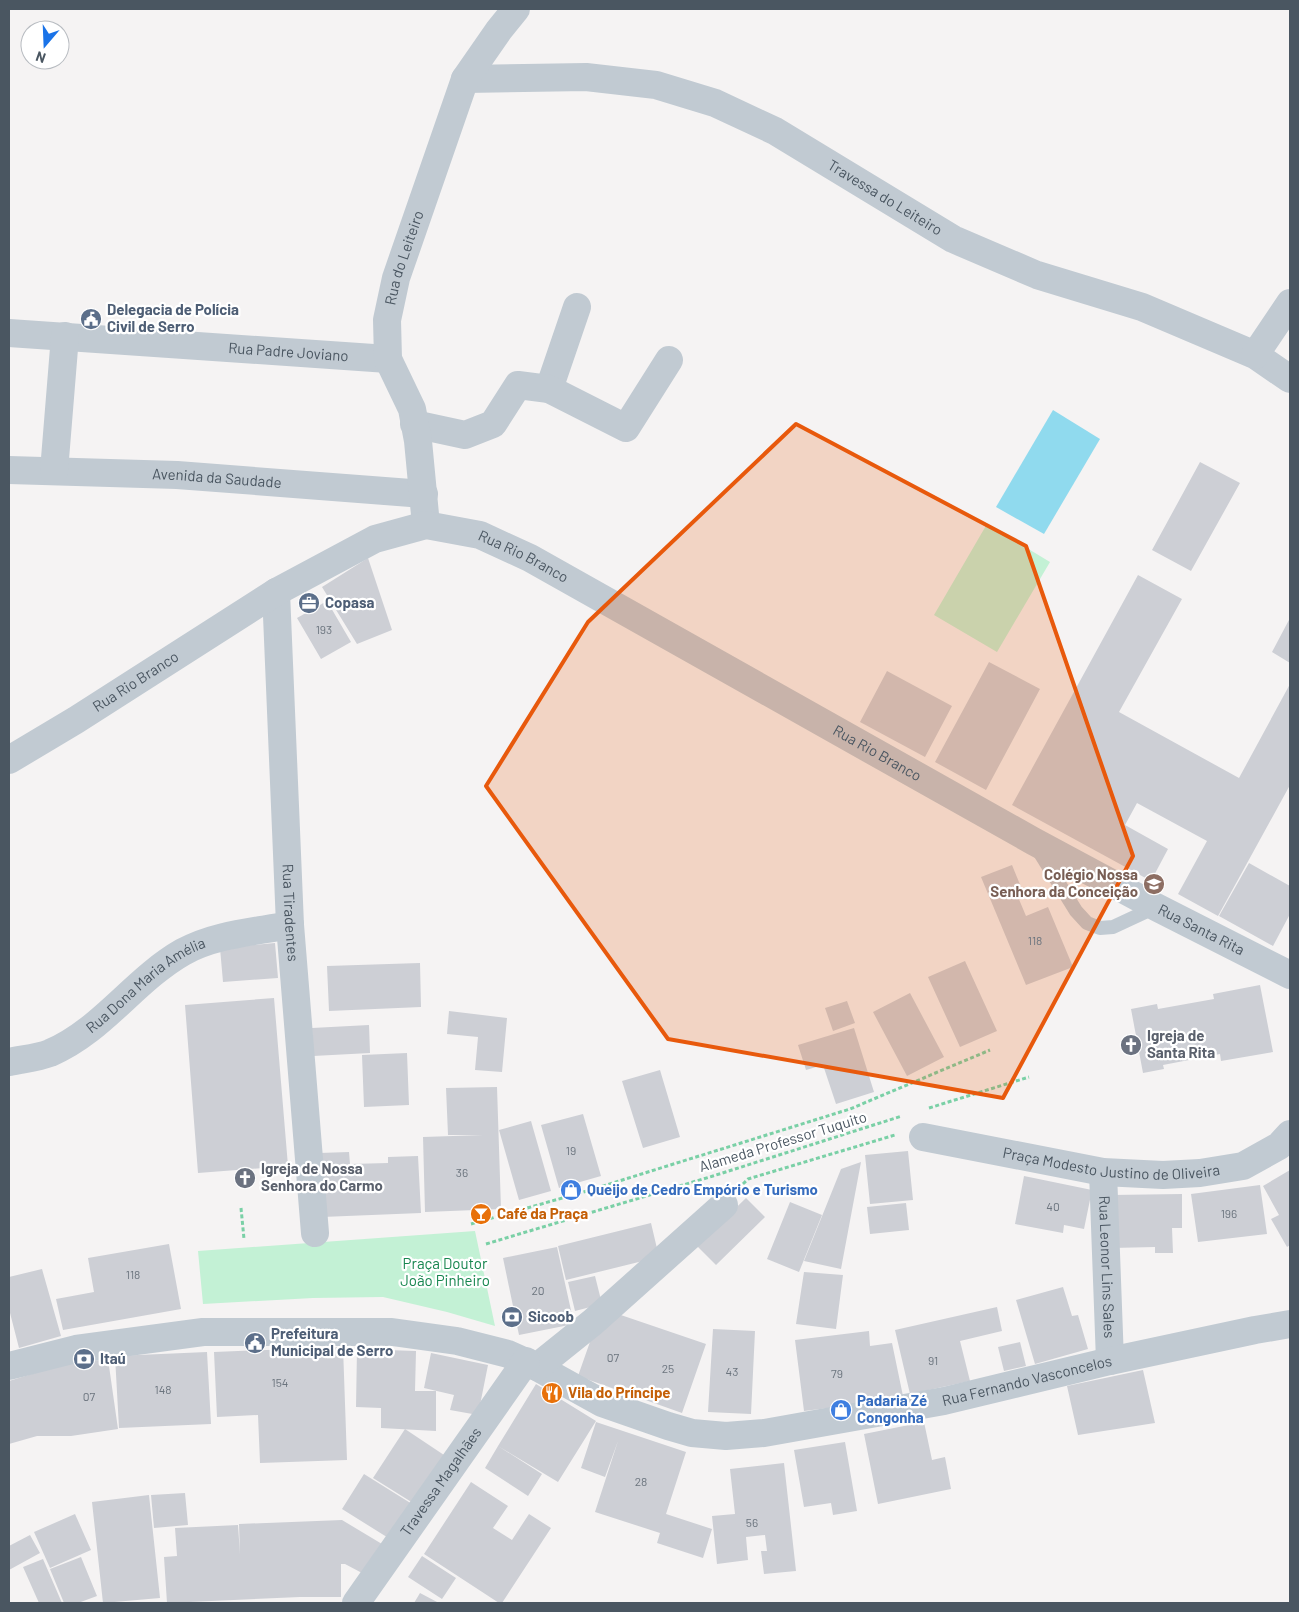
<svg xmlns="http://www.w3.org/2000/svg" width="1299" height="1612" font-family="Barlow,sans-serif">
  <rect width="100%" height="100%" fill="#f5f3f3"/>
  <path fill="#c3f1d5" d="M987,524l63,38 -53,90 -63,-37z
    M475,1231l20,95 -48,-14 -64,-15 -70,1 -110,6 -5,-53z"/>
  <path fill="#90daee" d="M1053,410l47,29 -56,95 -48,-27z"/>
  <path fill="#cdcfd5" d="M1200,462l40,21 -49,88 -39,-21z
    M368,558l24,72 -35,14 -35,-57z
    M1138,575l44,24 -63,113 120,66 51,-94v101l-72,131 -40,-22 29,-53 -70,-38 -12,22 43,24 -17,32 -139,-76z
    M327,601l24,41 -30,17 -24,-41z
    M1290,618v45l-18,-11z
    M989,662l51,27 -54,101 -51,-28z
    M887,671l65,35 -27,51 -65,-35z
    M1249,863l41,23v28l-17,32 -54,-30z
    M1012,865l9,22 -6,3 11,26 22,-9 25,60 -47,18 -45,-108z
    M275,943l3,35 -55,4 -3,-34z
    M965,961l32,70 -37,16 -32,-70z
    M420,963l1,44 -92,4 -2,-45z
    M1260,985l13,67 -52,9 -1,-7 -57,11 1,4 -21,4 -12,-64 26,-5 1,5 56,-10 -1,-5z
    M910,993l34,64 -37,19 -34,-64z
    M274,998l14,168 -90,7 -13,-168z
    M847,1001l8,22 -22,8 -8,-23z
    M449,1011l58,7 -5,54 -27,-2 3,-33 -31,-3z
    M369,1025l1,28 -57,3 -1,-28z
    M854,1028l20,64 -38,12 -13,-39 -17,5 -8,-25z
    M407,1053l2,52 -45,2 -2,-52z
    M660,1070l20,67 -37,11 -21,-67z
    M497,1087l4,122 -76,3 -2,-75 60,-2h-35l-2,-47z
    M583,1114l18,62 -42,12 -18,-63z
    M531,1121l20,70 -32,9 -20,-70z
    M908,1151l5,49 -43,4 -5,-49z
    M349,1152l1,12 38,-1v-6l30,-1 3,57 -99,4 -3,-64z
    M861,1162l-20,107 -37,-8 37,-92z
    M1290,1170v75l-3,2 -16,-28 8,-4 -16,-29z
    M1024,1176l68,14 -8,39 -20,-4 -1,8 -48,-9z
    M1260,1185l7,49 -69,8 -7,-48z
    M1182,1194v34h-10l1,25h-18v-6l-43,1 -1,-53z
    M746,1198l19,19 -49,48 -19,-19z
    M790,1202l32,13 -23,57 -32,-13z
    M906,1203l3,27 -39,4 -3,-27z
    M651,1223l8,34 -93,23 -8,-34z
    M169,1244l12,65 -118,21 -7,-31 38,-7 -6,-34z
    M557,1247l17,77 -55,11 -16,-77z
    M42,1269l19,67 -42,12 -10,-39v-32z
    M804,1272l39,3 -7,54 -40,-5z
    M595,1276l7,28 -27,7 -7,-29z
    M1063,1287l9,29 6,-1 10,34 -53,15 -19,-64z
    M997,1307l5,24 -42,10 10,40 -60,13 -15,-64z
    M612,1312l94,32 -24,69 -104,-37 13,-37z
    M713,1329l42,2 -4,83 -43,-2z
    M869,1331l1,15 22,-3 11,53 -26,6 -73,9 -9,-71z
    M1020,1342l6,24 -22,5 -6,-24z
    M343,1347l4,113 -87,3 -2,-48 -41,2 -3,-65z
    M357,1349l59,2 -1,40h21v40l-55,-3v-20l-25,-1z
    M207,1352l4,72 -92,4 -4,-72z
    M431,1353l57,12 -10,50 -28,-5 4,-15 -30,-7z
    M108,1359l10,70 -47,7h-34l-28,8v-63l52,-16z
    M1143,1370l12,53 -77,12 -11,-49z
    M536,1384l60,37 -38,61 -60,-36z
    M596,1422l90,30 -20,62 46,15 -9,29 -46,-15 3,-10 -65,-21 23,-71 -13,36 -24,-9z
    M924,1422l8,38 13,-3 6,32 -73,15 -14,-70z
    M405,1429l39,26 -31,48 -40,-25z
    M845,1442l12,69 -24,4 -2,-12 -27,4 -10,-57z
    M498,1446l44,28 -14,22 -43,-28z
    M784,1463l12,108 -32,3 -3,-23h6l-2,-16 -19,2 2,23 -31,4 -5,-48 23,-2 -5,-45z
    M364,1474l48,30 -22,35 -48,-30z
    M471,1482l37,24 -15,22 19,12 17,-26 22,14 -49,75h-3l-75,-49z
    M185,1493l3,32 -34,3 -3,-33z
    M149,1495l11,103 -57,5 -11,-101z
    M75,1514l16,36 -41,18 -16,-36z
    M342,1520l40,24 -20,29 -17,-9h-4v33h-41l-133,6 -3,-46 13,-1 -2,-28 63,-3 2,29 -1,-30z
    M30,1535l10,18 -31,17v-24z
    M422,1556l34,22 -14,21 -34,-22z
    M81,1557l16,39 -19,7h-14l-14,-34z
    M43,1559l19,44h-23l-16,-36z
    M420,1593l19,10h-25z"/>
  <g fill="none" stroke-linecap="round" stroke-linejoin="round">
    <path stroke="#7ad0a6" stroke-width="3" stroke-dasharray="4 2.5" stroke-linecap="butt" d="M929,1108l100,-31
      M743,1184l5,-5 147,-44
      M241,1208l3,31
      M471,1224l116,-33 263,-82 140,-59
      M486,1244l227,-68 189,-60"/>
    <path stroke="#c1cad2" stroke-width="14" d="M1037,848l39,63 11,12 13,5 13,-1 43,-20"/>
    <g stroke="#c1cad2" stroke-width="28">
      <path id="s1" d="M465,79l121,-2 70,8 59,18 60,28 178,108 84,36 105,32 113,48 35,24"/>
      <path id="s2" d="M9,333l379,26"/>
      <path d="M1255,355l35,-52"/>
      <path d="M549,389l28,-82"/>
      <path d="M414,424l51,11 28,-11 25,-39 31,4 77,39 43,-68"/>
      <path id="s3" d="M9,470l168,5 247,19"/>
      <path d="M54,471l11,-135"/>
      <path id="s4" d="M276,592l14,333 25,308"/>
      <path id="s5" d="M9,1062c13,-3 28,-4 41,-9 52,-22 84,-73 133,-101 33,-18 71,-20 107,-27"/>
      <path id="s6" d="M923,1137l180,35 60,3 37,-2 43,-7 36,-20 11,-12"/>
      <path id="s7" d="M1103,1172l7,189"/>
      <path id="s8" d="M9,1366l67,-17 127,-17h189l65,9 51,13 29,13 65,36 66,23 24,7 34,3 38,-3 180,-32 166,-40 145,-31 35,-6"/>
      <path d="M537,1367l56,-45 131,-117"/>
      <path id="s9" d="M356,1603l170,-242"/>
    </g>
    <g stroke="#c1cad2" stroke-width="28">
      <path id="s10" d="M426,525l-8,-84 -6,-32 -24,-50 -1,-39 9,-42 69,-199 34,-49 17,-21"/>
      <path id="s11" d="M9,760l67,-40 200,-128 99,-53 51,-14 54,10 50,23 503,283 123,66 134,68"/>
    </g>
  </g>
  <path fill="#e8590c" fill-opacity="0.2" stroke="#e8590c" stroke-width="4" stroke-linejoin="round" d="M796,424l230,122 107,310 -130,242 -335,-59 -182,-253 102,-164z"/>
  <defs>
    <g id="civic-disc" transform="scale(1.125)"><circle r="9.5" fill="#5c6f8a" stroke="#fff"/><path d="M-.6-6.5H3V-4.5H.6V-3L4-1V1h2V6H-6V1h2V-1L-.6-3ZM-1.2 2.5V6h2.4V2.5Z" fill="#fff"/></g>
    <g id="office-disc" transform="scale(1.125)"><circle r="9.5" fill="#5c6f8a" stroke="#fff"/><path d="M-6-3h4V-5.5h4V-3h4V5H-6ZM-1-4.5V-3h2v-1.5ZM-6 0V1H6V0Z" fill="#fff"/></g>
    <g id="school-disc" transform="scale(1.125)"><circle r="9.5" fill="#8d6e63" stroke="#fff"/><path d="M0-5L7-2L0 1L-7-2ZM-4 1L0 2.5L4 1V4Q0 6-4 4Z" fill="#fff"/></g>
    <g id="church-disc" transform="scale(1.125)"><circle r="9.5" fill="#6b7280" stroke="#fff"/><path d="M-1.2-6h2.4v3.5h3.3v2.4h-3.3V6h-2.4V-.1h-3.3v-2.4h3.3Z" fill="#fff"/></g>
    <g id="shop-disc" transform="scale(1.125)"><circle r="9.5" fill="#3f7fe0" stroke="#fff"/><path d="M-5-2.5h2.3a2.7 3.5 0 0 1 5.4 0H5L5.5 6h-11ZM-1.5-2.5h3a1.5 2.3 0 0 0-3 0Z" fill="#fff"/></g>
    <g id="bar-disc" transform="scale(1.125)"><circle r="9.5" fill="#e8710a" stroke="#fff"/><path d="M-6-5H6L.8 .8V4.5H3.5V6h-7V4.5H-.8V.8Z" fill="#fff"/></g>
    <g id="bank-disc" transform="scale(1.125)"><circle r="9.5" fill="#5c6f8a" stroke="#fff"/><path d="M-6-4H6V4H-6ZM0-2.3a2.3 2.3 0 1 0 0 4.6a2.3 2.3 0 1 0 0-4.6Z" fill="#fff"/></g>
    <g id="restaurant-disc" transform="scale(1.125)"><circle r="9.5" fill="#e8710a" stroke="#fff"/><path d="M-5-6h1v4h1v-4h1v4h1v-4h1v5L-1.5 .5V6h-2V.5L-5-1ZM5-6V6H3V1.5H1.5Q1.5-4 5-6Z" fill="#fff"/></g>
  </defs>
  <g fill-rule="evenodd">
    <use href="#civic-disc" x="91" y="319"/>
    <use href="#office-disc" x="309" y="603"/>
    <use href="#school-disc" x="1154" y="884"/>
    <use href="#church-disc" x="1131" y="1045"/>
    <use href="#church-disc" x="245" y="1178"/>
    <use href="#shop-disc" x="571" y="1190"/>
    <use href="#bar-disc" x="481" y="1214"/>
    <use href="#bank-disc" x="512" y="1317"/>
    <use href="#civic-disc" x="255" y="1343"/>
    <use href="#bank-disc" x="84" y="1359"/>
    <use href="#restaurant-disc" x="552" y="1393"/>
    <use href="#shop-disc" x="841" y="1410"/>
  </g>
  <g text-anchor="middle" stroke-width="4.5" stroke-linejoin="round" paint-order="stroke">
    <g font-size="12" fill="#6b747e">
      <text x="324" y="634">193</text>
      <text x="1035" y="945">118</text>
      <text x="571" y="1155">19</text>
      <text x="462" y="1177">36</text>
      <text x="1053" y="1211">40</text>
      <text x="1229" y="1218">196</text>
      <text x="133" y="1279">118</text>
      <text x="538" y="1295">20</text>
      <text x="613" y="1362">07</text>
      <text x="933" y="1365">91</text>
      <text x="668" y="1373">25</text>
      <text x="732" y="1376">43</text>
      <text x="837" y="1378">79</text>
      <text x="280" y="1387">154</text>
      <text x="163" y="1394">148</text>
      <text x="89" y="1401">07</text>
      <text x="641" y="1486">28</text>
      <text x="752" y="1527">56</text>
    </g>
    <g font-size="15" fill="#4a5661" stroke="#fff">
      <text dy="5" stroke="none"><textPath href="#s1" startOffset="448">Travessa do Leiteiro</textPath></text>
      <text dy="5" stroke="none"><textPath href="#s10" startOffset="276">Rua do Leiteiro</textPath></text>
      <text dy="5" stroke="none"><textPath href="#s2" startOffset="280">Rua Padre Joviano</textPath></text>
      <text dy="5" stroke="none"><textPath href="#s3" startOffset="208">Avenida da Saudade</textPath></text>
      <text dy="5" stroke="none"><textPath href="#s11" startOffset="584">Rua Rio Branco</textPath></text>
      <text dy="5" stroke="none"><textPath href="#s11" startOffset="149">Rua Rio Branco</textPath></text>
      <text dy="5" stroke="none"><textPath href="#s11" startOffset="989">Rua Rio Branco</textPath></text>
      <text dy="5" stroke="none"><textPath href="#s4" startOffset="321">Rua Tiradentes</textPath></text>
      <text dy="5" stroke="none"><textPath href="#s11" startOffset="1358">Rua Santa Rita</textPath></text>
      <text dy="5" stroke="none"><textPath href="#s5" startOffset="160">Rua Dona Maria Amélia</textPath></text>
      <text transform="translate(783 1142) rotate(-17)" y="5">Alameda Professor Tuquito</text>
      <text dy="5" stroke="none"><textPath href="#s6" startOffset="191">Praça Modesto Justino de Oliveira</textPath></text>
      <text dy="5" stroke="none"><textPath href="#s7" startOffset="95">Rua Leonor Lins Sales</textPath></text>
      <text dy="5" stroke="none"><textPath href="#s8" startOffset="1046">Rua Fernando Vasconcelos</textPath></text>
      <text dy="5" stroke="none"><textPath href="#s9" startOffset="148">Travessa Magalhães</textPath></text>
    </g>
    <g font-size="15" font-weight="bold" fill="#4e5e75" stroke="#fff" text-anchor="start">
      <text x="107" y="315">Delegacia de Polícia<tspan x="107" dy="17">Civil de Serro</tspan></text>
      <text x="325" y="608">Copasa</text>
      <text x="528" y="1322">Sicoob</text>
      <text x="271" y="1339">Prefeitura<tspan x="271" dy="17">Municipal de Serro</tspan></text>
      <text x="100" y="1364">Itaú</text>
    </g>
    <g font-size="15" font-weight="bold" fill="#785e54" stroke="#fff" text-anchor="end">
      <text x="1138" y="880">Colégio Nossa<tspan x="1138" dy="17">Senhora da Conceição</tspan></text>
    </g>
    <g font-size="15" font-weight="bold" fill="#5b616d" stroke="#fff" text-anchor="start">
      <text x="1147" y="1041">Igreja de<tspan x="1147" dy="17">Santa Rita</tspan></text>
      <text x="261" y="1174">Igreja de Nossa<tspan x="261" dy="17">Senhora do Carmo</tspan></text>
    </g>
    <g font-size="15" font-weight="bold" fill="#366cbe" stroke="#fff" text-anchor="start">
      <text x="587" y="1195">Queijo de Cedro Empório e Turismo</text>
      <text x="857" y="1406">Padaria Zé<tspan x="857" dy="17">Congonha</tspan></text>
    </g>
    <g font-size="15" font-weight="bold" fill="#c56008" stroke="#fff" text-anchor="start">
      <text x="497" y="1219">Café da Praça</text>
      <text x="568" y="1398">Vila do Príncipe</text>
    </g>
    <g font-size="15" fill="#17864f" stroke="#fff">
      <text x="445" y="1269">Praça Doutor<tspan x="445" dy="17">João Pinheiro</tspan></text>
    </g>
  </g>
  <rect width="1299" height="1612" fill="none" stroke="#4a5661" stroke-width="20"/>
  <g transform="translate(45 45) rotate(199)"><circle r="24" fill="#ffffff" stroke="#b7bbc0"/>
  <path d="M0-4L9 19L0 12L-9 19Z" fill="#1a73e8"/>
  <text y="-8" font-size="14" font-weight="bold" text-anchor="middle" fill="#4a5661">N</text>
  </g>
</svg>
